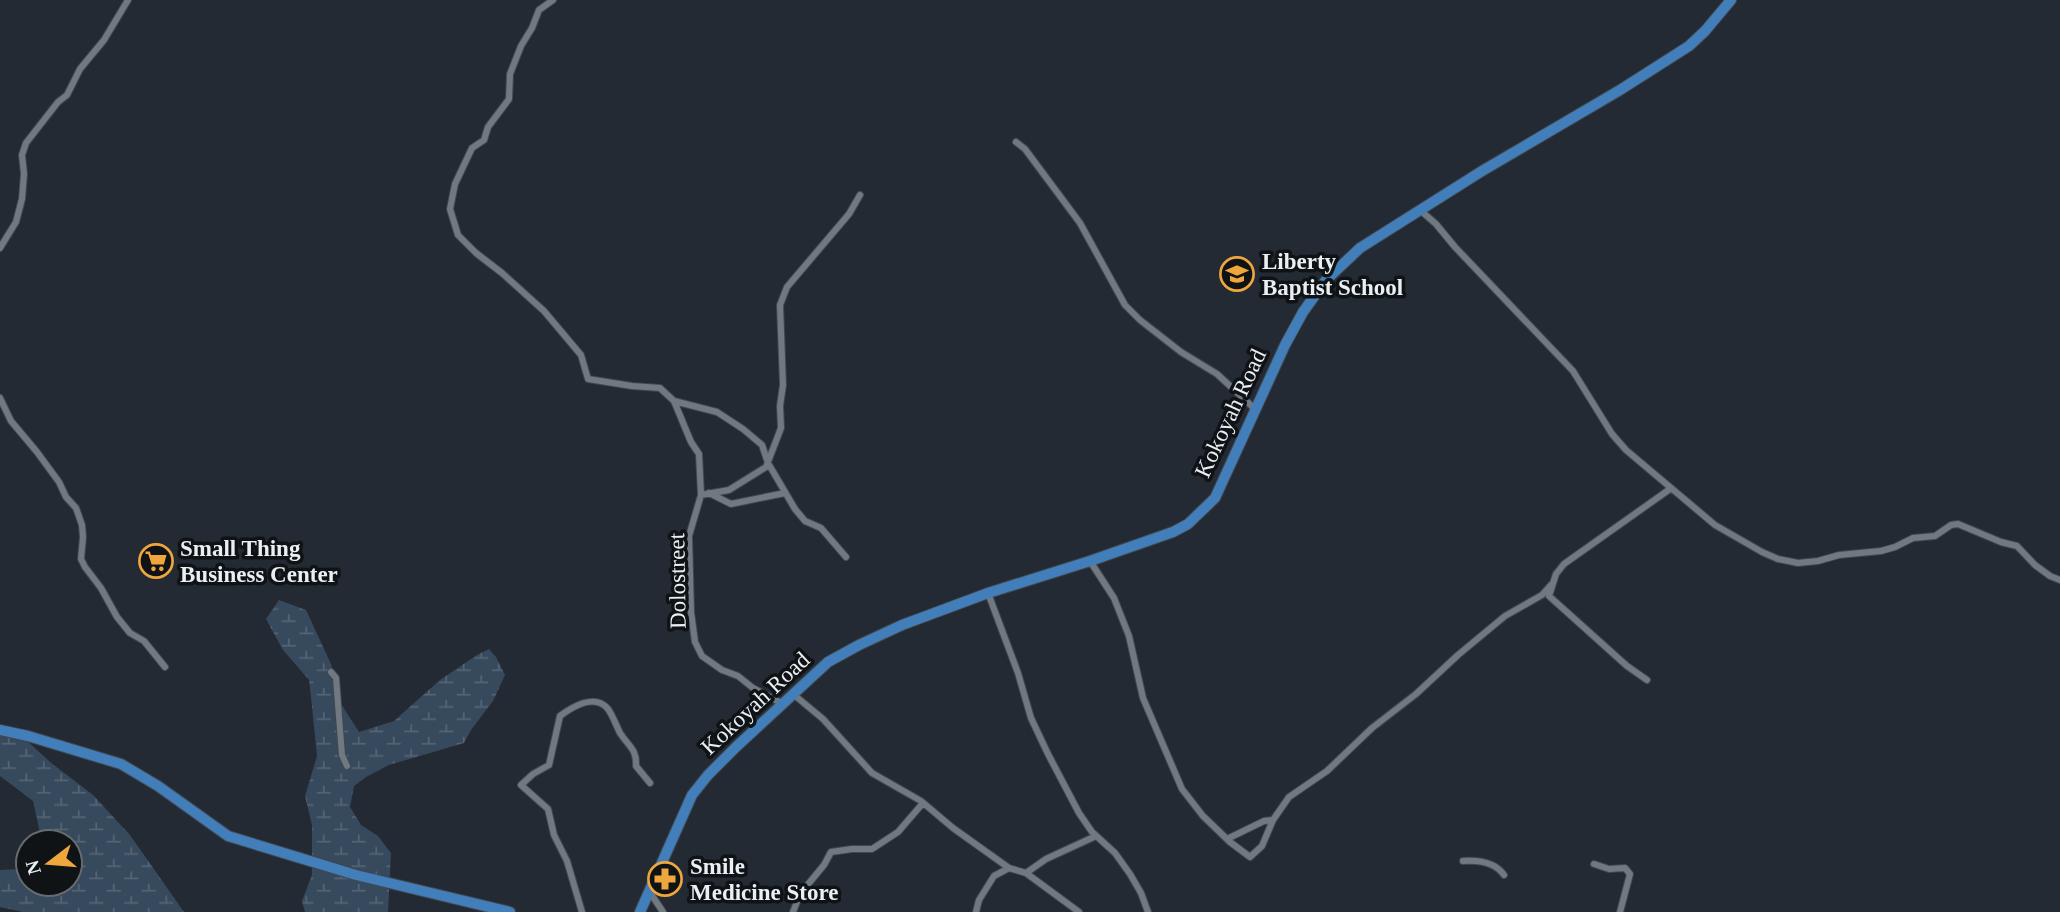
<svg xmlns="http://www.w3.org/2000/svg" width="2060" height="912" font-family="Georgia,serif">
  <defs>
    <pattern id="wetland-marsh" width="20" height="14" patternUnits="userSpaceOnUse" patternTransform="scale(1.75)"><rect width="20" height="14" fill="#37495d"/><path d="M1 5h8M5 5V1M11 12h8M15 12V8" fill="none" stroke="#546475"/></pattern>
  </defs>
  <rect width="100%" height="100%" fill="#232a33"/>
  <path fill="url(#wetland-marsh)" d="M279,600l27,10 25,54 10,40 18,28 35,-11 46,-41 37,-25 12,-6 7,8 9,18 -12,26 -22,29 -7,13 -75,22 -23,12 -12,9 -4,21 11,18 17,11 13,17 -3,59h-83l-3,-11 10,-26v-50l-7,-29 12,-40 -6,-59 -2,-17 -26,-30 -17,-31z
    M0,732l23,5 27,25 43,33 37,40 54,77h-161l-23,-5v-37l20,-1 8,-8v23h42v-42h-28l-9,-41 -33,-25z"/>
  <g fill="none" stroke-linecap="round" stroke-linejoin="round">
    <g stroke="#41484e" stroke-width="8">
      <path id="minor" d="M553,0l-14,10 -7,18 -11,18 -11,28 -1,25 -21,28 -4,13 -12,8 -17,36 -5,25 8,26 18,18 26,20 42,38 37,44 7,24 44,7 28,2 14,13 17,41 8,12 2,41 -12,41 2,76 4,30 7,14 20,14 16,6 15,12 30,16
        M1016,142l9,7 55,74 45,82 15,15 41,32 36,22 38,35
        M1420,210l16,14 19,23 118,124 39,63 14,16 89,75 47,27 16,7 20,4 20,-2 21,-6 42,-4 14,-4 18,-9 22,-2 16,-11 7,-1 43,18 16,4 18,19 15,11 10,4
        M0,248l16,-26 6,-23 2,-25 -2,-19 4,-12 32,-41 9,-7 13,-26 24,-29 24,-40
        M0,398l11,23 26,31 22,30 7,15 10,11 6,17 1,12 -2,22 4,8 16,21 16,29 13,16 14,8 21,26
        M674,401l43,11 26,17 19,16 6,18 27,46 10,12 16,7 25,29
        M709,493l22,11 54,-11
        M701,495l28,-5 37,-23 15,-39 -1,-22 3,-21 -3,-80 7,-18 62,-73 11,-19
        M1090,561l24,37 15,38 14,62 39,91 21,27 27,26 20,15 12,-11 11,-26 16,-23 38,-26 45,-43 44,-34 42,-39 47,-39 37,-21 10,-11
        M988,593l30,80 13,45 17,36 31,59 13,19 23,21 15,21 11,19 7,19
        M331,672l5,6 6,77 5,11
        M1647,680l-20,-14 -78,-70 7,-22 8,-10 106,-75
        M793,694l30,25 49,54 49,28 32,27 56,40
        M1227,839l37,-18 9,-1
        M1463,861c14,-1 32,1 41,14
        M1594,864l15,5 16,-1 5,6 -10,38
        M1026,873l53,39
        M649,891l14,21
        M582,912l-15,-51 -13,-26 -6,-26 -27,-24 12,-11 16,-9 11,-49c12,-9 35,-23 48,-7 5,7 8,16 12,24 9,14 17,16 16,33l14,17
        M793,912l7,-18 24,-29 7,-13 21,-3h20l26,-17 25,-29
        M976,912l3,-12 15,-24 15,-8 17,5 20,-14 50,-23"/>
    </g>
    <g stroke="#41484e" stroke-width="12">
      <path id="primary" d="M0,730l28,6 93,28 37,22 70,50 128,39 154,37
        M640,912l52,-117 16,-20 28,-28 92,-85 31,-17 43,-20 86,-32 102,-32 83,-29 15,-8 27,-26 70,-153 18,-33 23,-32 34,-32 122,-77 138,-81 69,-44 16,-15 26,-31"/>
    </g>
    <use href="#minor" stroke="#707882" stroke-width="6"/>
    <use href="#primary" stroke="#417eba" stroke-width="10"/>
  </g>
  <defs>
    <g id="school-ring" transform="scale(1.75)"><circle r="9.5" fill="#0f1316" stroke="#efa73d" stroke-width="1.5"/><path d="M0-5L7-2L0 1L-7-2ZM-4 1L0 2.5L4 1V4Q0 6-4 4Z" fill="#efa73d"/></g>
    <g id="supermarket-ring" transform="scale(1.75)"><circle r="9.5" fill="#0f1316" stroke="#efa73d" stroke-width="1.5"/><path d="M-6-5.5h2.5l.6 2H6L4.5 2H-2.5L-4.4-4H-6ZM-1.5 3.2a1.3 1.3 0 1 0 .1 0ZM3 3.2a1.3 1.3 0 1 0 .1 0Z" fill="#efa73d"/></g>
    <g id="pharmacy-ring" transform="scale(1.75)"><circle r="9.5" fill="#0f1316" stroke="#efa73d" stroke-width="1.5"/><path d="M-2-6h4v4h4v4h-4v4h-4v-4h-4v-4h4Z" fill="#efa73d"/></g>
  </defs>
  <g fill-rule="evenodd">
    <use href="#school-ring" x="1237" y="274"/>
    <use href="#supermarket-ring" x="156" y="561"/>
    <use href="#pharmacy-ring" x="665" y="879"/>
  </g>
  <g text-anchor="middle" stroke-width="7" stroke-linejoin="round" paint-order="stroke">
    <g font-size="23" font-weight="bold" fill="#eaeff4" stroke="#0f1316" text-anchor="start">
      <text x="1262" y="269">Liberty<tspan x="1262" dy="26">Baptist School</tspan></text>
      <text x="180" y="556">Small Thing<tspan x="180" dy="26">Business Center</tspan></text>
      <text x="690" y="874">Smile<tspan x="690" dy="26">Medicine Store</tspan></text>
    </g>
    <g font-size="23" fill="#eaeff4" stroke="#0f1316">
      <text transform="translate(1230 413) rotate(-65)" y="8">Kokoyah Road</text>
      <text transform="translate(677 581) rotate(-91)" y="8">Dolostreet</text>
      <text transform="translate(755 703) rotate(-43)" y="8">Kokoyah Road</text>
    </g>
  </g>
  <g transform="translate(49 863) rotate(254)"><circle r="33" fill="#0f1316" stroke="#676b6f" stroke-width="2"/>
  <path d="M0-5L12 26L0 18L-12 26Z" fill="#efa73d"/>
  <text y="-10" font-size="19" font-weight="bold" text-anchor="middle" fill="#eaeff4">N</text>
  </g>
</svg>
